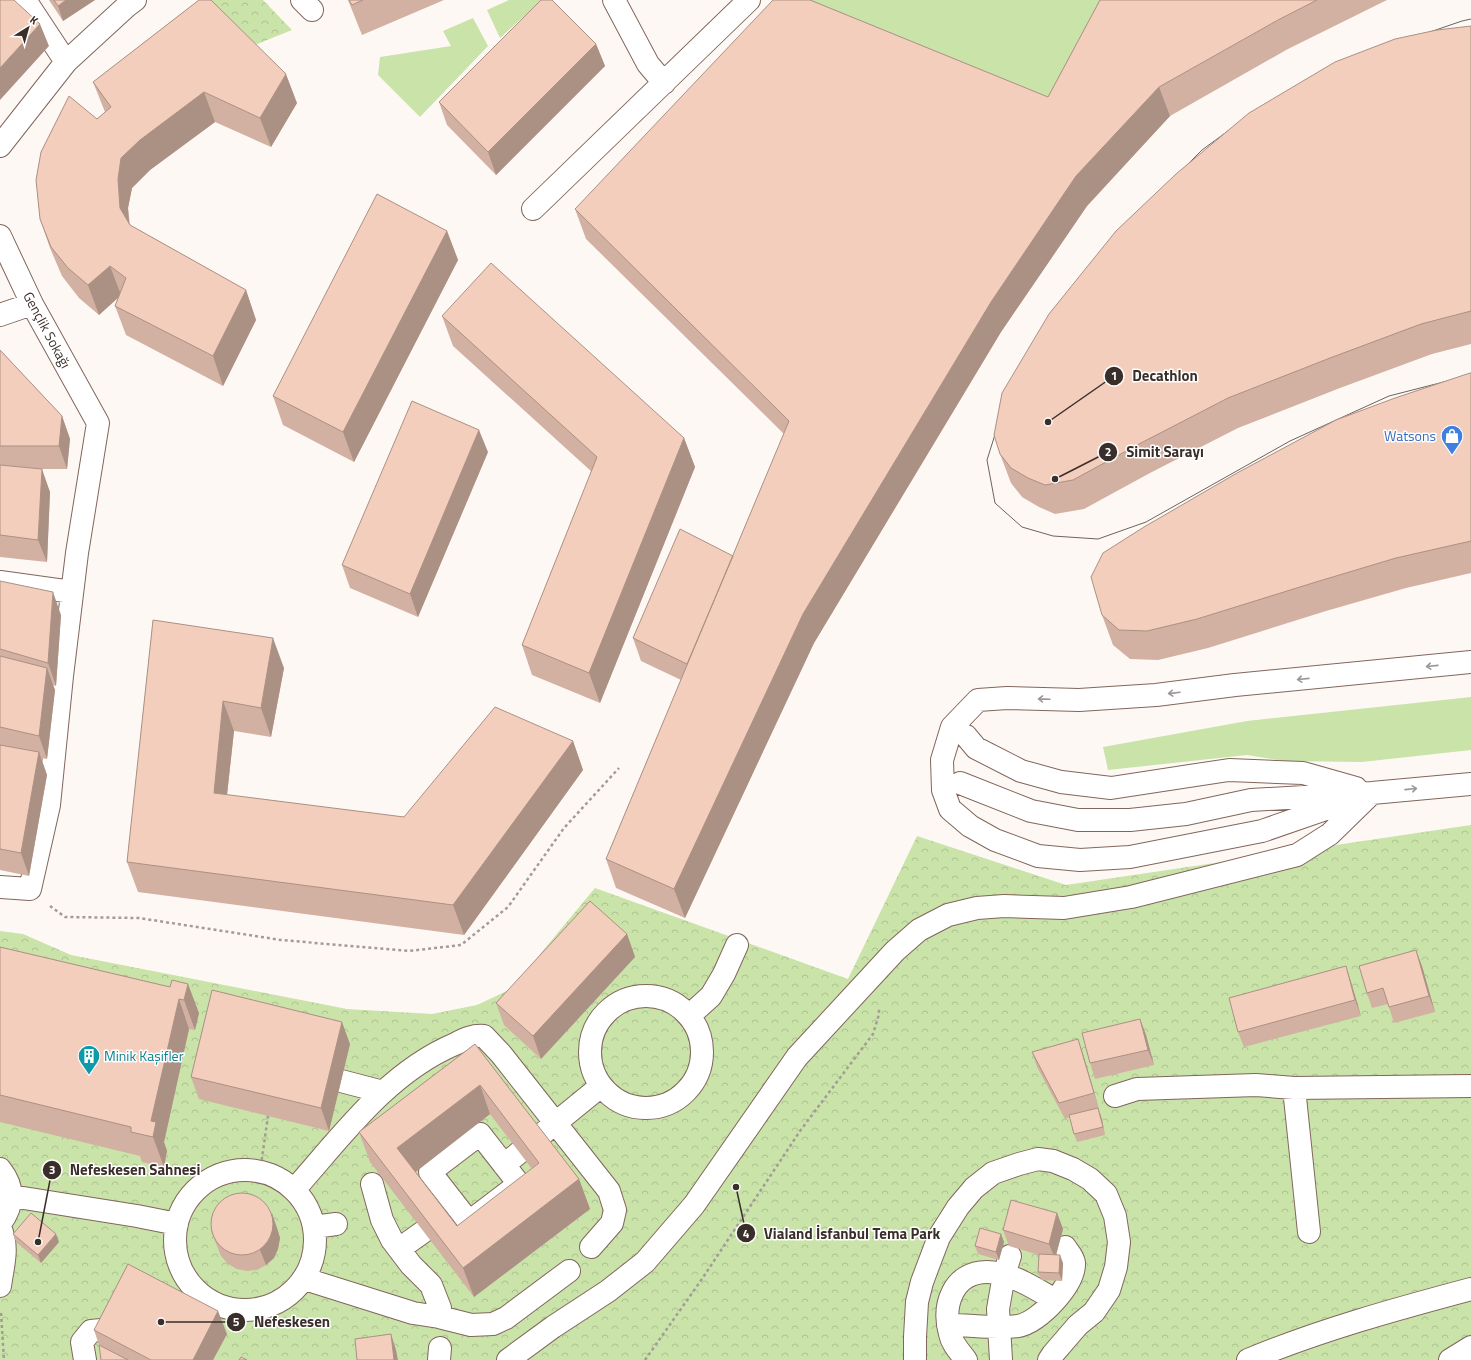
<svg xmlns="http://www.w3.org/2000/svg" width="1471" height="1360" font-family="'Titillium Web',sans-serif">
  <defs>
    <pattern id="park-crowns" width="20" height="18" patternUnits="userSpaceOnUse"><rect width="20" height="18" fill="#c9e3a9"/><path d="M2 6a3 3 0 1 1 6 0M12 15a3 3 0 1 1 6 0" fill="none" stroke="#adc392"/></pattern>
  </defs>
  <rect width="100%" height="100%" fill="#fef8f5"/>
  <path fill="#c9e3a9" d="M509,0h33l-42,38 -13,-28z
    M793,0h325l-57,110z
    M473,18l15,28 -68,71 -42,-42 2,-18 71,-11 -8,-15z
    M1471,697v53l-109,12 -77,-1 -38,-6 -139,15 -5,-23 144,-26z"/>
  <path fill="url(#park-crowns)" d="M205,0h58l29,30 -40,16z
    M1471,825v535h-1471v-429l23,3 48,21 276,54 85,5 45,-9 34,-16 84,-101 253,91 69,-143 149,49z"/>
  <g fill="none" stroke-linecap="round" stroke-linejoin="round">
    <g stroke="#81665c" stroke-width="24">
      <path id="minor" d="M25,0l41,62
        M302,0l10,10
        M614,0l34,64 16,19
        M0,146l66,-84 61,-56 8,-6
        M533,209l216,-209
        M0,236l32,68 66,119 -21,130 -15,123 -13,129 -19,84 -30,-2
        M0,315l32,-11
        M0,582l72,10
        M966,736l10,12 45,23 40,11 50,6 118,-18 74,3 53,15
        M960,783l71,28 47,9h52l56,-6 65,-14 121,-7 99,-9
        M1366,795l-104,36 -132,26 -50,3 -42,-4 -43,-16 -25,-14 -20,-17 -7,-19 -1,-30 10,-33 26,-27 29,-2 72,2 77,-5 79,-10 236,-23
        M590 1052a56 56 0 1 1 112 0a56 56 0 1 1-112 0Z
        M689,1016l22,-20 13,-22 13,-29
        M341,1081l42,11
        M1294,1088l15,144
        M1115,1096l22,-7 119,-4 38,3 177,-2
        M480,1134l39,50 -50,38 -39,-50z
        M504,1165l97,-79
        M0,1169c15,19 14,36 0,55
        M175 1240a70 70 0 1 1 140 0a70 70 0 1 1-140 0Z
        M372,1184l10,36 10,20 19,25 20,20 9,23 -1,9
        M294,1190c48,-54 93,-117 161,-146 10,-5 18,-9 29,-8l17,18 108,137 6,19 -3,13 -21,24
        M11,1196l126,20 40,8
        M0,1227c9,21 3,37 0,59
        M314,1227l22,-3
        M399,1249l24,-17
        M305,1279l108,34 26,4 32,8 22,-1 13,-6 63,-47
        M948,1325c23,0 48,4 70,1 21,-3 57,-42 56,-63 -1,-7 -6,-11 -9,-16
        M85,1360l-3,-18 9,-11 10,-1 11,3
        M439,1360l1,-12
        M508,1360l45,-33 55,-36 37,-29 49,-57 103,-148 98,-106 24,-21 29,-15 29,-7 27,-2 60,2 67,-11 166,-42 33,-21 42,-41
        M915,1360v-23l2,-35 5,-20 17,-45 19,-30 16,-19 19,-15 26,-9 19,-5 15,2 20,8 17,10 16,15 9,22 4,26 -3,25 -7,23 -15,22 -16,13 -25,29 -4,6
        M966,1360c-6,-8 -14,-16 -16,-26 -8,-29 3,-62 37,-62 23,0 49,17 68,28
        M1001,1360l-3,-51 6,-34 6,-19
        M1248,1360c72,-30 148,-51 223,-71
        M1450,1360l21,-13"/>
    </g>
    <path stroke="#a49b98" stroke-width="2.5" stroke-dasharray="3 3" stroke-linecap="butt" d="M50,906l15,11 74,1 142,22 128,11 52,-6 47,-38 56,-79 55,-60
      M260,1172l8,-56
      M1,1313l3,47
      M645,1360l57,-81 98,-148 73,-97 6,-20v-5"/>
    <use href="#minor" stroke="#fff" stroke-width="22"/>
    <path stroke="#6d625e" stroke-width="1" d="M1427,33l35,-12 9,-2
      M1183,169l19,-19 30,-22
      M998,425l-11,35 8,43 27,24 31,9 45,3 48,-17 144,-81 99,-45 82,-21"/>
  </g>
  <path fill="#d2b1a2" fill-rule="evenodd" d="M49,0h46l-32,21z
    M199,0l98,103 -26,44 -56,-25 -65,48 -18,18 -4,20 2,17 116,65 10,30 -33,66 -97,-51 -11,-29 4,-9 -20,18 -20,-17 -17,-22 -12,-28 -10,-29 57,-100 8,-7 -12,-30z
    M348,0h96l-82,35z
    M1100,0h287l-99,49 -118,67 -83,90 -86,126 -187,311 -129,275 -69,-30 -10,-29 75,-179 -40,-19 -8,-23 100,-82 51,-122 -198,-195 -11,-30 473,-112z
    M1471,26v318l-39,10 -92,34 -102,40 -88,45 -66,36 -29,5 -16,-7 -17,-10 -11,-14 -11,-29z
    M596,44l9,22 -109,109 -49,-50 -8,-23z
    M447,231l11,29 -104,202 -71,-37 -10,-29z
    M442,316l242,122 11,29 -95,236 -68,-28 -10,-30 70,-173 -139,-126z
    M0,350l62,66 8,23 -3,30h-28l11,23 -3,70 -47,-5z
    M1471,373v200l-65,15 -80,23 -118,37 -50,12 -28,-1 -17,-14 -11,-30z
    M488,452l-70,165 -68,-29 -8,-23z
    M0,581l61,34 -5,71 -3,-1 2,5 -8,69 -6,-1 6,17 -18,101 -29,-6z
    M153,620l131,48 -13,69 -37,-6 -7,64 177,22 169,-76 10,29 -119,165 -326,-43 -11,-30z
    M627,934l8,23 -94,102 -37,-34 -8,-22z
    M0,947l170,40 29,26 -4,17 -6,-1 -25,113 3,9 -3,16 -22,-5 -2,-6 -140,-34z
    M1422,966l13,46 -41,11 -6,-19 -16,4 -5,-15z
    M1351,982l10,34 -117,31 -6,-15z
    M1140,1019l6,16 8,30 -59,14 -5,-16z
    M350,1044l-21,87 -130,-32 -8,-22z
    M475,1044l104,135 11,30 -116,88 -104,-135 -11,-30zM490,1114l42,55 -75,57 -42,-54z
    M1032,1052l51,2 16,55h-1l3,7 4,19 -28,7 -3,-8 -4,-17 -5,2 -28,-52z
    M1057,1213l6,16 -7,26 7,8 -1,18 -21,-1 -3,-8 1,-17 -30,-9 -6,-16z
    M277,1228l3,10 -2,11 -4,9 -8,7 -9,5 -10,1 -10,-2 -9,-5 -7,-8 -10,-25z
    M13,1234l46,8 -18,21 -25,-21z
    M1001,1234l3,8 -5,18 -21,-6 -3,-8z
    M94,1330l133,4 -14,26h-112l-2,-15z"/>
  <path fill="#ab9084" d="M66,0h29l-32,21 -5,-15z
    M40,24l9,22 -49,54v-32z
    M596,44l9,22 -109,109 -8,-23z
    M286,74l11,29 -26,44 -11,-29z
    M1159,87l11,29 -83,90 -86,126 -187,311 -129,275 -11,-29 129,-275 188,-312 85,-126z
    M204,92l11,30 -65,48 -18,18 -4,20 2,29 -10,-29 -2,-29 3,-21 19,-18z
    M447,231l11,29 -104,202 -11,-30z
    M110,266l11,29 -22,20 -11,-30z
    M246,290l10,30 -33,66 -10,-30z
    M62,416l8,23 -3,30 -8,-23z
    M479,430l9,22 -70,165 -8,-23z
    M684,438l11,29 -95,236 -11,-30z
    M42,469l8,23 -3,70 -9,-22z
    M53,592l8,23 -5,71 -8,-23z
    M273,638l11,30 -13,69 -10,-29z
    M47,668l8,22 -8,69 -8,-23z
    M223,701l11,30 -10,91 -10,-29z
    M573,741l10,29 -119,165 -11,-30z
    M39,752l8,23 -18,101 -8,-23z
    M627,934l8,23 -94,102 -8,-23z
    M1416,950l6,16 13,46 -6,-16z
    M1346,966l5,16 10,34 -6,-16z
    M188,984l11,29 -4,17 -11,-30z
    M179,999l10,30 -25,113 3,9 -3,16 -11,-30 -2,-16z
    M1140,1019l6,16 8,30 -6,-15z
    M342,1022l8,22 -21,87 -8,-23z
    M1078,1039l5,15 16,55 -5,-16z
    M480,1085l10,29 -82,64 -11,-30z
    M1098,1108l3,8 4,19 -2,-8z
    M579,1179l11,30 -116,88 -11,-29z
    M272,1213l5,15 3,10 -2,11 -4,9 -8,7 -6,-15z
    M1057,1213l6,16 -8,30 -6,-15z
    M56,1234l3,8 -18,21 -3,-8z
    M1001,1234l3,8 -5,18 -3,-8z
    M1060,1255l3,8 -1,18 -3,-8z
    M218,1311l9,23 -14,26h-20z
    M391,1334l5,16 2,10h-4z"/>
  <path fill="#f4cebc" stroke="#ab9084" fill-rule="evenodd" d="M0,0h14l26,24 -40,44z
    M54,0h12l-8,6z
    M199,0h12l75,74 -26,44 -56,-26 -64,48 -19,18 -3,21 2,29 10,17 116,65 -33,66 -98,-50 11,-28 -16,-12 -22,19 -20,-17 -17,-21 -11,-28 -4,-39 5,-28 28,-56 28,23 14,-12 -18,-25z
    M349,0h14l-11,5z
    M541,0h11l44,44 -108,108 -49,-50z
    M773,0h37l238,97 52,-97h217l-39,20 -119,67 -83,89 -85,126 -188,312 -129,275 -68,-30 183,-438 -214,-212z
    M1471,26v285l-50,13 -91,34 -102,40 -89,46 -66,36 -28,5 -17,-7 -17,-10 -11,-14 -6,-19 8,-42 47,-79 67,-83 60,-57 73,-61 86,-51 60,-23 42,-9z
    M377,194l70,37 -104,201 -70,-36z
    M491,263l193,175 -95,235 -67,-28 75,-188 -155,-141z
    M0,350l62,66 -3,30h-59z
    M1470,373h1v168l-75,17 -80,24 -119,37 -50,12 -28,-1 -17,-15 -11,-38 12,-24 41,-26 93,-54 99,-53 59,-22z
    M412,401l67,29 -69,164 -68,-29z
    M0,465l42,4 -4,71 -38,-5z
    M680,529l53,27 -46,108 -54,-26z
    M0,581l53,11 -5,71 -48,-14z
    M153,620l120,18 -12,70 -38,-7 -9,92 190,24 91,-110 78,34 -120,164 -326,-43z
    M0,656l47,12 -8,68 -39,-9z
    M0,745l39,7 -18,101 -21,-4z
    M590,901l37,33 -94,102 -37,-33z
    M0,947l170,40 2,-7 16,4 -4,16 -5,-1 -28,122 5,1 -3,15 -22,-5v-5l-131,-32z
    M1416,950l13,46 -40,11 -6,-19 -16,5 -8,-27z
    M1346,966l9,34 -117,32 -9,-34z
    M212,990l130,32 -21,86 -130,-31z
    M1140,1019l8,31 -58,13 -8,-30z
    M1078,1039l16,54 -35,10 -27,-51z
    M475,1044l104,135 -116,89 -104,-136zM480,1085l59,78 -82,63 -60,-78z
    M1098,1108l5,19 -29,7 -5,-19z
    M211 1224a31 31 0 1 1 62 0a31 31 0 1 1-62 0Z
    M1011,1200l46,13 -8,31 -46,-14z
    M31,1213l25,21 -18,21 -25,-21z
    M980,1228l21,6 -5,18 -21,-6z
    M1039,1254l21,1 -1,18 -21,-1z
    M128,1264l90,47 -25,49h-42l-57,-30z
    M391,1334l3,26h-37l-2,-21z
    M99,1345l29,15h-27z
    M241,1357l6,3h-8z"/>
  <defs><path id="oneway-shaft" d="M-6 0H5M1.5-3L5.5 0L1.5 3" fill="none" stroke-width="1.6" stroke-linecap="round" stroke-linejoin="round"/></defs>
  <g stroke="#9c9694">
    <use href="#oneway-shaft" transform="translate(1432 666) rotate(174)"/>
    <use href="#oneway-shaft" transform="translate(1303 679) rotate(174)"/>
    <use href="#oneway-shaft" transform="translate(1174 693) rotate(173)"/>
    <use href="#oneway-shaft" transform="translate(1044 699) rotate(-178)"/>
    <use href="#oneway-shaft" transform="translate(1411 789) rotate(-6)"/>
  </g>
  <defs>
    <g id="shop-pin" transform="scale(1.15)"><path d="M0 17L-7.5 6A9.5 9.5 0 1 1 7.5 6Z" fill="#3f7fe0" stroke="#fff"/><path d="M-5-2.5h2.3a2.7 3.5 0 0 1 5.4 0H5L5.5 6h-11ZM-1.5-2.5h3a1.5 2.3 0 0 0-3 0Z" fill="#fff"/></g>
    <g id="building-pin" transform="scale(1.15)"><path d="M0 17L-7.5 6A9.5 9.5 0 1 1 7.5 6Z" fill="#0f9aa8" stroke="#fff"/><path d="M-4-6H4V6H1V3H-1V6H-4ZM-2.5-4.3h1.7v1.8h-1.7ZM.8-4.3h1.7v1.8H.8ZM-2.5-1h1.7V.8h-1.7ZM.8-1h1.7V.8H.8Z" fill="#fff"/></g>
  </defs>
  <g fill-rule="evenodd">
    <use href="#shop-pin" x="1452" y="436"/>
    <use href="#building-pin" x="89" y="1056"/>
  </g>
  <g text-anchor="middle" stroke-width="3" stroke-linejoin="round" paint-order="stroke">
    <g font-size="14" fill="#3a2e2a" stroke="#fff">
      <text transform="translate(47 330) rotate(62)" y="5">Gençlik Sokağı</text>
    </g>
    <g font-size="14" fill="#366cbe" stroke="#fff" text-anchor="end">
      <text x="1436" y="441">Watsons</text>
    </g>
    <g font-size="14" fill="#0d838f" stroke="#fff" text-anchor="start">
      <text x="104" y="1061">Minik Kaşifler</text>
    </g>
  </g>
  <path fill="none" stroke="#3a2e2a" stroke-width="1.5" d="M1048 422L1114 376M1055 479L1108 452M38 1242L52 1170M736 1187L746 1233M161 1322L236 1322"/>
  <g fill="#3a2e2a" stroke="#fff" stroke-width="1.5">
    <circle cx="1048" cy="422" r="4"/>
    <circle cx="1055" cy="479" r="4"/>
    <circle cx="38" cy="1242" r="4"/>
    <circle cx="736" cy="1187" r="4"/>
    <circle cx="161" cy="1322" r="4"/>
    <circle cx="1114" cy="376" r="10"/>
    <circle cx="1108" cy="452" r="10"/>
    <circle cx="52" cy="1170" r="10"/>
    <circle cx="746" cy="1233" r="10"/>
    <circle cx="236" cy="1322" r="10"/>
  </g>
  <g font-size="12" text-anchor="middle" font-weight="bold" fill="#fff">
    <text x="1114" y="380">1</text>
    <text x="1108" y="456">2</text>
    <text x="52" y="1174">3</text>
    <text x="746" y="1238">4</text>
    <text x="236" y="1326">5</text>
  </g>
  <g font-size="15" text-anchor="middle" font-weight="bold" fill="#3a2e2a" stroke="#fff" stroke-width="3" stroke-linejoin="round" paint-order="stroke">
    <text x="1165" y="381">Decathlon</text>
    <text x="1165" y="457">Simit Sarayı</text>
    <text x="135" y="1175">Nefeskesen Sahnesi</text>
    <text x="852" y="1239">Vialand İsfanbul Tema Park</text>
    <text x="292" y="1327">Nefeskesen</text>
  </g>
  <g transform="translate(28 28) rotate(37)" stroke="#ffffff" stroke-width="3" paint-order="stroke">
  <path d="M0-3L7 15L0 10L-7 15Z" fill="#3a2e2a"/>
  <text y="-6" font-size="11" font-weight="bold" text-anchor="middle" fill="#3a2e2a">K</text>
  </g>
</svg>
